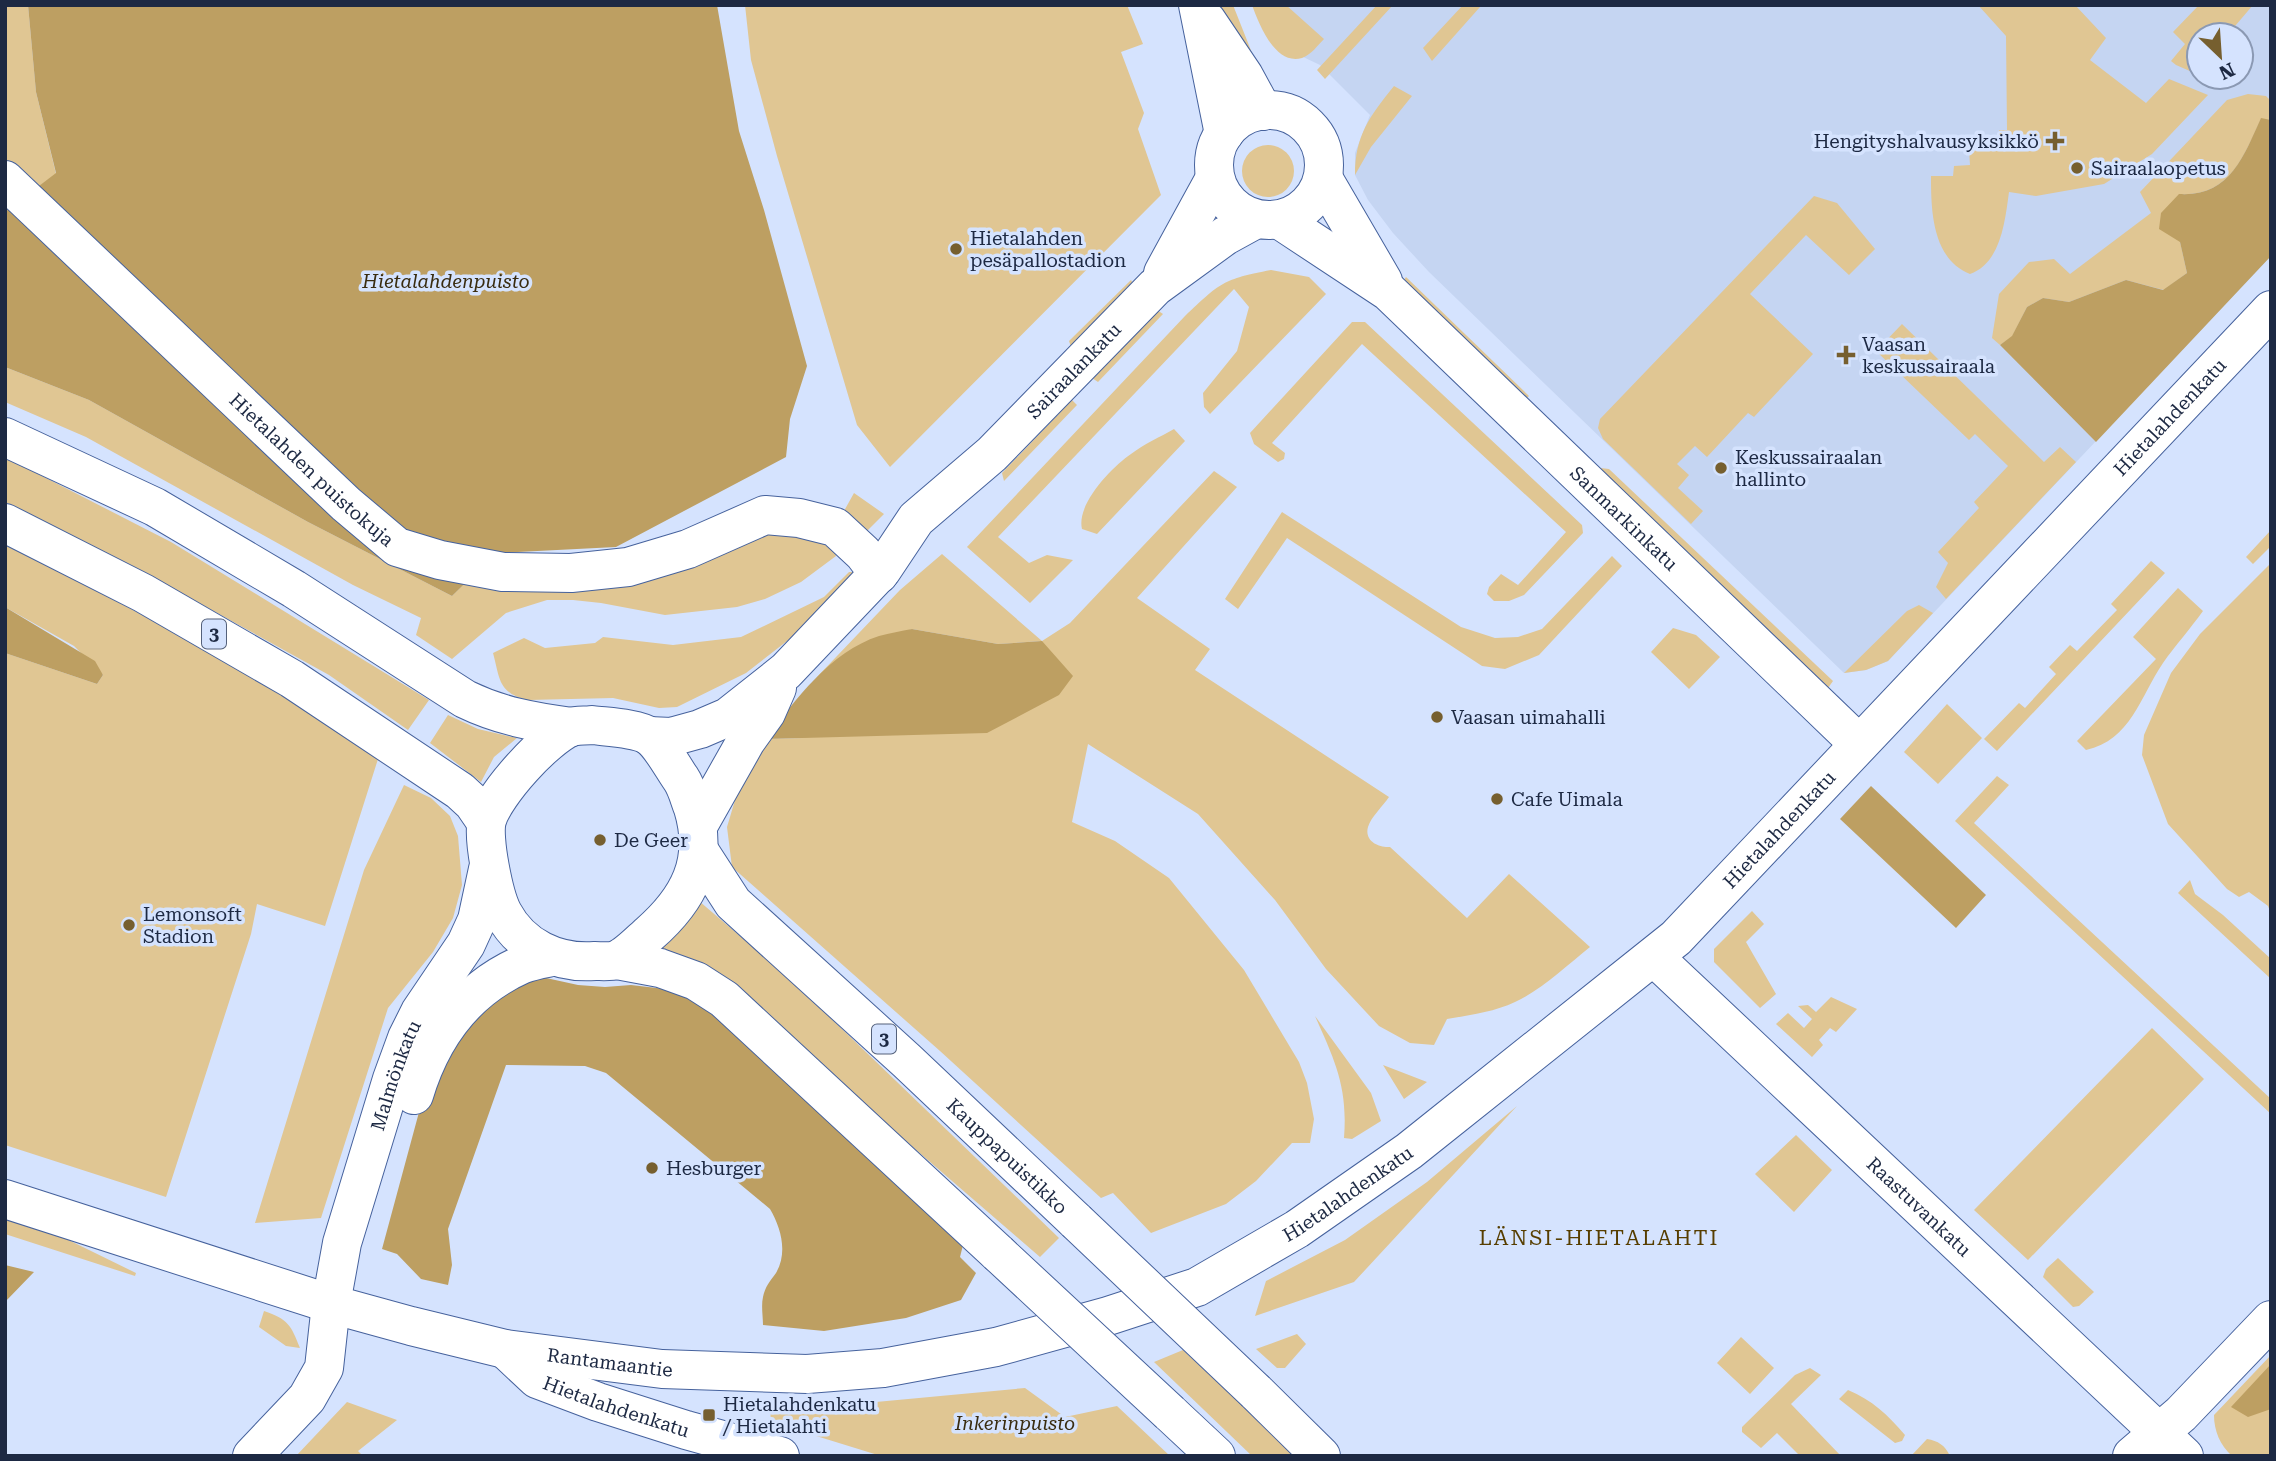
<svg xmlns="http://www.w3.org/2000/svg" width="2276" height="1461" font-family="'Roboto Serif',serif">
  <rect width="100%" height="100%" fill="#d5e3fe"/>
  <path fill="#c5d5f2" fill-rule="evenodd" d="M1261,5h1010v251l-383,405 -22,9 -22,3 -415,-401 -36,-39 -25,-33 -13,-25v-22l15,-38 -50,-50 -44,-21zM2199,35h42v42h-42z"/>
  <path fill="#e0c693" d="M5,5h23l8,87 20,82 -51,38z
    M745,5h382l16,39 -22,8 23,61 -6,16 23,66 -271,272 -33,-42 -80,-269 -26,-96z
    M1217,5h16l19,48z
    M1252,5h34l38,34c-6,6 -13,16 -22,19 -27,8 -43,-34 -50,-53z
    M1377,5h16l-68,74 -8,-9z
    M1463,5l17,2 -48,54 -9,-13z
    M1978,5h97l31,33 -16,22 56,43 23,-24 39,16 -56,59 -48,30 -68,12 -27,-4c-4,29 -8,71 -39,82 -38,-15 -39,-64 -39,-98h22l1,-10 16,-1 -1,-15h29l1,-20h8l-1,-94z
    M2199,5h54l-23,27 -31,3v40l-23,-10 -5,-4 14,-17 -12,-12z
    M1394,86l18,10 -41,51 -16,28c0,-40 15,-59 39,-89z
    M2248,94l18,2 5,5v19l-10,-1c-18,39 -32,78 -82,75l1,48 7,31 -23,17 -38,-10 -57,22 -26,-4 -16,9 -15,30 -12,8 -8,-7 7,-44 30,-32 25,-3 16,15 81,-61 -11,-21 87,-92z
    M1242 171a26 26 0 1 1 52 0a26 26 0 1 1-52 0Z
    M1814,196l23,7 38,46 -26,26 -43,-40 -56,59 63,60 -59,63 -6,-4 -41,44 -12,-11 -18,18 12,11 -11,13 25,23 -12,13 -88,-85 -5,-11 2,-9z
    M1271,270l38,7 17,17 -116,120 -6,-7 -1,-14 34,-42 12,-44 -15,-18 -236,248 31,26 18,-8 26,5 -43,43 -63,-56 218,-231c35,-33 38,-37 86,-46z
    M1406,277l123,119 -6,6 -123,-116z
    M1131,280l4,7 -64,60 -2,-6z
    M1157,310l6,4 -65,68 -6,-4z
    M1352,322h13l217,203 1,8 -59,62 -15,6h-15l-7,-7 2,-7 12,-13 17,11 48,-53 -204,-188 -90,99 13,10 -1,6 -6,3 -24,-18 -4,-11z
    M1902,324l142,138 16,-15 16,15 -130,137 -10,-12 12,-24 -10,-11 41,-44 -5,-6 34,-36 -33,-32 -6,6 -93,-89z
    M5,367l84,33 219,122 144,74 15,-15 312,-57 56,24 1,8 -35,26 -36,17 -28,8 -72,8 -64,-12 -28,-3h-26l-41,13 -54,46 -36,-24 5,-17 -68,-33 -267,-148 -81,-35z
    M1072,400l5,5 -73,76 -2,-8z
    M1174,429l11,12 -88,93 -15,-5c-6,-25 30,-62 49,-75 13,-10 29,-17 43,-25z
    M5,457l166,85 258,158 -21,30 -79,-55 -188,-104 -136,-69z
    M1592,467l17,2 224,212 -5,7z
    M1214,471l23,16 -100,111 73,51 -15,21 194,127c-6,9 -18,20 -21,30 -4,14 11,21 22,20l77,71 42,-44 81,73c-24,19 -47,42 -75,55 -21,10 -45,13 -68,17l-13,26 -24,-2 -31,-17 -53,-57 -51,-69 -77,-86 -110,-70 -16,78 43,19 54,37 75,92 55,92 8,21 7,36 -4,24h-18l-36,38 -30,23 -75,29 -38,-40 -12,5 -161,-147 -208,-184 -5,-40 17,-57 22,-31 37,-1 239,-97 -44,3 -86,-15 -63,23 -33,26 84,-88 42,-36 100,87 28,-18z
    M854,493l30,21 -17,17 -22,-10 -1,-10z
    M1282,512l179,115 34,11 23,-1 24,-8 70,-73 10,10 -83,89 -34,14 -23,-3 -195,-128 -49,71 -13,-10z
    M2271,530v16l-18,18 -7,-7z
    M5,543c128,66 256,132 373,216l-53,167 -68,-22 -6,30 -85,263 -161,-52v-492l92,31 6,-9 -29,-29 -69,-39z
    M2151,561l14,12 -168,178 -13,-12 35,-36 6,5 31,-34 -7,-7 21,-22 7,6 40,-41 -6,-6z
    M2271,563v351l-3,-8 -19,-14 -10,5 -12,-8 -59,-65 -26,-69 2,-20 27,-62 29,-39z
    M849,572h12l-38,41 -77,60 -69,34 -18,1 -46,-10 -85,2c-30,-7 -28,-21 -35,-47l31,-15 21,10 50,-5 8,-6 70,8 68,-8 83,-40z
    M2178,588l25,23c-13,18 -28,35 -40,52 -23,34 -32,77 -77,87l-9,-9 79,-82 -23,-22z
    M1919,605l14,8 -45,48 -22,9 -22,3 63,-62z
    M1673,628l23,7 24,22 -31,32 -38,-37z
    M1947,704l35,34 -44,46 -34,-32z
    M448,715l30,14 39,9 -23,19 -13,25 -51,-39z
    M1997,776l12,9 -35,38 297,276v15l-316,-293z
    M404,785l27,13 19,18 8,20 4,49 -9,33 -20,34 -45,56 -67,210 -66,5 109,-353z
    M2190,880l5,14 28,21 48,44v20l-93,-86z
    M699,901l88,75 272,262 -19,19 -325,-281 -60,-27z
    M1752,911l12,13 -18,18 30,52 -16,14 -46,-46v-13z
    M1831,997l26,12 -21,23 -6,-4 -11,12 4,5 -11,12 -36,-33 12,-11 16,15 8,-9 -14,-13 10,-1 8,7z
    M1315,1016l56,77 10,28 -29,18 -8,-1c4,-51 -9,-77 -29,-122z
    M2152,1028l52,51 -176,181 -54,-50z
    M1383,1065l44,17 -23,17z
    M1517,1106l-163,176 -99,34 11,-35 79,-41 82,-58z
    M1796,1135l36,35 -38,42 -39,-38z
    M5,1213l37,14 94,46 -1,3 -130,-42z
    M2058,1258l36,34 -15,14 -6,1 -30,-30 3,-8z
    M264,1311c24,8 27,14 36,37l-14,-2 -27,-19z
    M1297,1334l9,10 -21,24h-8l-21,-19z
    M1741,1337l33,31 -24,26 -33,-31z
    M1183,1350l114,106h-45l-98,-94z
    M2271,1355v101h-39c-12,-11 -18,-25 -18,-41z
    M1810,1368l11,7 -30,29 50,52h-41l-23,-23 -16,15 -19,-16v-5l53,-52z
    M1025,1388l40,29 52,-11 53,50h-289l-110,-34 -1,-14 106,-6z
    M1848,1390c24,10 40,25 57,45l-3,6 -7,2 -56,-44z
    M347,1402l50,18 -39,31 5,5h-67z
    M1927,1439c11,2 18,6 23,17h-39z"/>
  <path fill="#bd9f62" d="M28,5h689l22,126 25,79 43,156 -17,53 -4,38 -170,90 -120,6 -44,43 -144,-74 -219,-122 -84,-33v-155l51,-39 -20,-81z
    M2261,118l10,2v136l-175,186 -96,-97 12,-9 15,-29 16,-9 26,4 57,-22 37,10 24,-17 -7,-31 -21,-13 2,-16 18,-19c50,3 64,-36 82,-76z
    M5,607l90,54 8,14 -6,9 -92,-31z
    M912,629l86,15 44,-3 31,35 -14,19 -72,38 -221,6c29,-39 64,-87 113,-103 11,-3 22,-5 33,-7z
    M1871,786l115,109 -30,33 -116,-109z
    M537,976l41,9 27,2 26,-2 34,4 54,17 246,231 -5,20 16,16 -15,27 -55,18 -82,13 -61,-6c0,-9 -2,-19 0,-28 2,-10 7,-16 13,-24 12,-21 5,-45 -6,-64l-164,-136 -21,-7 -79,-1 -58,164 4,36 -4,20 -27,-6 -24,-25 -15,-5 43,-159 46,-78z
    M5,1265l29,7 -29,30z
    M2271,1364v45l-23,8 -17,-10z"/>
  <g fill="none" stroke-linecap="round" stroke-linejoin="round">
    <g stroke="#46629d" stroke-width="40">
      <g id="minor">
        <path d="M1198,5l26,129"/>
        <path d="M1207,21l37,55 19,35"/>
        <circle cx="1269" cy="165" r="55"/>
        <path d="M1323,178l60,103"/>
        <path id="s1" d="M5,180l341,324 51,43 43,13 63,12 68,1 57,-6 60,-18 77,-34 34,3 36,9 28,26 16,21"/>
        <path id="s2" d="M1280,220l109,72 470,452"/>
        <path d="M1163,273l52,-95"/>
        <path id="s3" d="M649,736l22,1 29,-8 28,-12 58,-46 96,-101 34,-51 76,-65 163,-167 70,-51 31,-17"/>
        <path d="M698,826l48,-85 20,-28 11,-25"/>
        <path id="s4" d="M1654,957l530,499"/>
        <path id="s5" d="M505,1349l32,30 61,23 88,28 94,26"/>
        <path d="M252,1456l55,-58 17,-30 7,-64"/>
        <path d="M2132,1456l49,-42 90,-94"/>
      </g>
    </g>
    <g stroke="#46629d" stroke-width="40">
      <g id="major">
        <path d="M592,725c15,2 45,3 57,11 11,7 24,32 32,43 6,9 8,19 12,29 16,53 -4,91 -44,126 -8,7 -22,22 -33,26 -6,2 -15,1 -21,1 -38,3 -74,-14 -92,-48 -9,-17 -21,-76 -16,-93 8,-27 58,-82 84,-93 6,-2 15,-1 21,-2z"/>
        <path id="s6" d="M700,852l33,51 174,158 169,160"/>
        <path d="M617,960l43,8 36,13 28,18 274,254"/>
        <path d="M414,1095c17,-57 51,-105 107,-130 9,-4 21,-6 31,-8"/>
        <path id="s7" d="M5,1199l326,105 80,22 94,23 157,20 145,5 76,-6 113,-21 112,-31 89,-29 100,-58 112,-78 267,-213 595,-628"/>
        <path id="s8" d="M331,1304l11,-61 50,-164 15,-41 13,-26 46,-68 11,-24 11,-51"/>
        <path d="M1256,1392l65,64"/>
        <path d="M1170,1413l46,43"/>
      </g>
    </g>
    <g stroke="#46629d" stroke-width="40">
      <path id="highway" d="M5,437l150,70 139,82 171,110c35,17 68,23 107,28
        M5,523l138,70 149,86 168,112 13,12 13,19"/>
    </g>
    <use href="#minor" stroke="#fff" stroke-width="38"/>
    <use href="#major" stroke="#fff" stroke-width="38"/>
    <use href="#highway" stroke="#fff" stroke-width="38"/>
    <g stroke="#46629d" stroke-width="40" stroke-linecap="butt">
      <path id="major-bridge" d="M1076,1221l180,171
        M998,1253l172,160"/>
    </g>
    <use href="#major-bridge" stroke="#fff" stroke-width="38"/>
  </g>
  <g fill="#765f2f" stroke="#d5e3fe" stroke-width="2.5">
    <path d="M2051.5 130.5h7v7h7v7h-7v7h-7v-7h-7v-7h7z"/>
    <circle cx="2077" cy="168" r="7"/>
    <circle cx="956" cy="249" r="7"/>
    <path d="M1842.5 344.5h7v7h7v7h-7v7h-7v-7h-7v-7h7z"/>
    <circle cx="1721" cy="468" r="7"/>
    <circle cx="1437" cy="717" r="7"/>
    <circle cx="1497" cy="799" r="7"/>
    <circle cx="600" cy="840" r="7"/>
    <circle cx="129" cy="925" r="7"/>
    <circle cx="652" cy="1168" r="7"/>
    <rect x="702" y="1408" width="14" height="14" rx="3.5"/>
  </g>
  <g text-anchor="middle" stroke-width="7" stroke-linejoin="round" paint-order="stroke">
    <g fill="#d5e3fe" stroke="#54617b" stroke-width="2">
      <rect x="202" y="619.5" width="24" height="29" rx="5"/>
      <rect x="872" y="1024.5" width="24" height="29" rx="5"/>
    </g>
    <g font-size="18" font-weight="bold" fill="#1d2943">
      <text x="214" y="640">3</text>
      <text x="884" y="1045">3</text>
    </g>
    <g font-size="19" fill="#1d2943" stroke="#d5e3fe" text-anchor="start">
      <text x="2039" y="148" text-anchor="end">Hengityshalvausyksikkö</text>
      <text x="2091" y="175">Sairaalaopetus</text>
      <text x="970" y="245">Hietalahden<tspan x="970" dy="22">pesäpallostadion</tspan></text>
      <text x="1862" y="351">Vaasan<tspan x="1862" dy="22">keskussairaala</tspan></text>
      <text x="1735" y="464">Keskussairaalan<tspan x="1735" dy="22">hallinto</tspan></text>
      <text x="1451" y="724">Vaasan uimahalli</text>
      <text x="1511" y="806">Cafe Uimala</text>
      <text x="614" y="847">De Geer</text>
      <text x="143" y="921">Lemonsoft<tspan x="143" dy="22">Stadion</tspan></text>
      <text x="666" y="1175">Hesburger</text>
      <text x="723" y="1411">Hietalahdenkatu<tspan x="723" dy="22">/ Hietalahti</tspan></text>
    </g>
    <g font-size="19" font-style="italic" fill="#392c10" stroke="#d5e3fe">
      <text x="446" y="288">Hietalahdenpuisto</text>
      <text x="1015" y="1430">Inkerinpuisto</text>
    </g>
    <g font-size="19" fill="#1d2943" stroke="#d5e3fe">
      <text dy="7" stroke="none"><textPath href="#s3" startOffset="574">Sairaalankatu</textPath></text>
      <text dy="7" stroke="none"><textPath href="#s7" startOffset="2538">Hietalahdenkatu</textPath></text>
      <text dy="7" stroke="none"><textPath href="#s1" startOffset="422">Hietalahden puistokuja</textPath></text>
      <text dy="7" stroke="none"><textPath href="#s2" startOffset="457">Sanmarkinkatu</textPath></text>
      <text dy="7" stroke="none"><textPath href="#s7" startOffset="1970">Hietalahdenkatu</textPath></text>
      <text dy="7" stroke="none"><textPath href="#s8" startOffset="238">Malmönkatu</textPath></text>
      <text dy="7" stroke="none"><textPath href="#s6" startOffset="434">Kauppapuistikko</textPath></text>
      <text dy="7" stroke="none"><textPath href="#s7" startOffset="1404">Hietalahdenkatu</textPath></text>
      <text dy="7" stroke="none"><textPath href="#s4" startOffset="364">Raastuvankatu</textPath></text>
      <text dy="7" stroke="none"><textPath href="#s7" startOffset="628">Rantamaantie</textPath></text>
      <text dy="7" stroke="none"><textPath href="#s5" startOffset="128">Hietalahdenkatu</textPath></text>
    </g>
    <g font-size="21" letter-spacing="2" fill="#573e00" stroke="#d5e3fe">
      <text x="1599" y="1245">LÄNSI-HIETALAHTI</text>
    </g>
  </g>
  <rect width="2276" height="1461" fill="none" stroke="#1d2943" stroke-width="14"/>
  <g transform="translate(2220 56) rotate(155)"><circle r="33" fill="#d5e3fe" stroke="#8b99b3" stroke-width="2"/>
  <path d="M0-5L12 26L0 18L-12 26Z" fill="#765f2f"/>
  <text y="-10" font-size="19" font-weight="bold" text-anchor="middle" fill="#1d2943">N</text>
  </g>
</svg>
